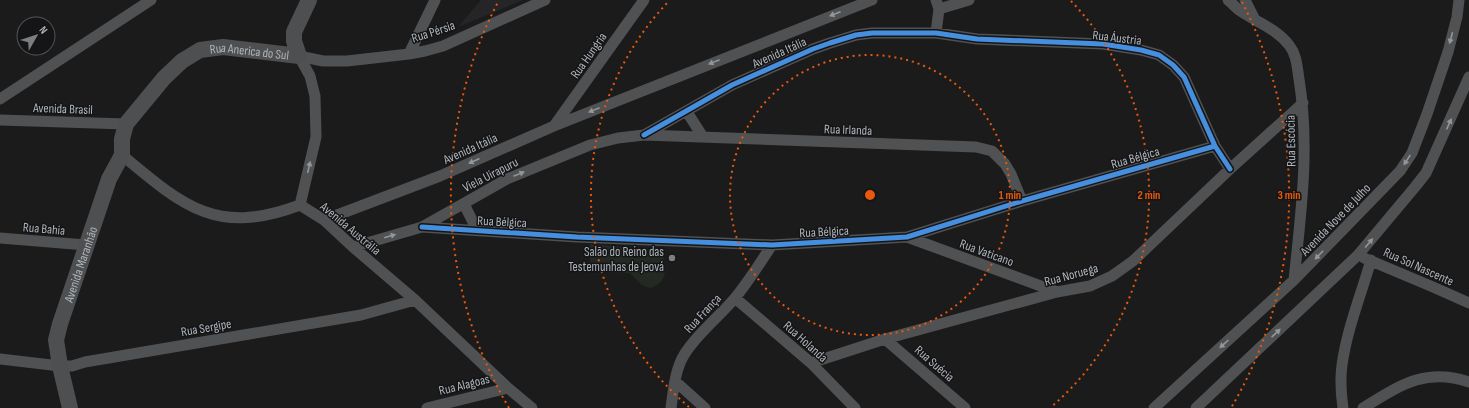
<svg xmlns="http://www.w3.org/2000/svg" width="1469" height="408" font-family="'Sofia Sans Condensed',sans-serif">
  <rect width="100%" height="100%" fill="#1b1b1b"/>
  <path fill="#252527" d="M481,0h42l-65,27z"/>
  <path fill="#242a23" d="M590,244l72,7c3,16 8,31 -12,37l-8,-3 -12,-12c-26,-2 -44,7 -40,-29z"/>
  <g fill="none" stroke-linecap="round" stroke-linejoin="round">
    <path stroke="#505153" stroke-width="11" d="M936,0l3,9 -3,24
      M1228,0c4,3 7,7 11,10 17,12 37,18 50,35 8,10 8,22 10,34 11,69 2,133 -5,201
      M1245,0l10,20
      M939,9l30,-9
      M409,54l26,-54
      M299,56l24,5h24l62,-7 16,-3 18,-5 102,-46
      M299,56l11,20 5,20 1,41 -16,68
      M0,99l151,-99
      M687,112l16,25
      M0,120l126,4
      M554,126l90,-126
      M644,135l88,-50 81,-36 17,-6 26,-8 16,-2h64l41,6 126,5 38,6 18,5 14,10 11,12 31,69 15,23
      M122,155c62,52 95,81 178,50
      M464,204l13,26
      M300,205l24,15 29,27 62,53 93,88 24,20
      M324,220l116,-44 114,-50 318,-126
      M422,227l155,10 195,8 135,-8 115,-36 193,-55
      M907,237l150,55
      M0,238l86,7
      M353,247l69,-20 85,-48 83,-34 28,-7 26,-3 332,12 16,4 13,13 6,10 11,27
      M1364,258l69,29 36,16
      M735,298l76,65 44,45
      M885,339l80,69
      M0,359l60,7h12l13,-4 276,-47 54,-15
      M811,363l74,-24 172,-47 33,-6 22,-10 21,-15 97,-92 73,-66
      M675,381l30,27
      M427,408l81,-20
      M671,408c2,-15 3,-31 9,-45 8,-21 40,-47 55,-65 14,-17 25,-35 37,-53
      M1154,408l140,-128 106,-109 12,-18 15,-39 21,-62 9,-35 2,-17
      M1196,408l162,-153 57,-68 11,-14 43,-96
      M1343,408c-2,-14 -3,-29 -1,-43 5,-36 19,-70 29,-105
      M1363,408c36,-22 62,-41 106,-26"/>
    <path stroke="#4e4f51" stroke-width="16" id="s1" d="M70,408l-10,-42 -4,-26 4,-16 49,-145 13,-24v-16l4,-15 38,-46 18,-17 18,-11 23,-3 76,9 -5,-15v-9l15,-32"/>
    <g stroke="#151517" stroke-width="8">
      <path id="cycleway" d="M644,135l88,-50 81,-36 17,-6 26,-8 16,-2h64l41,6 126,5 38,6 18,5 14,10 11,12 31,69 15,23
        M422,227l155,10 195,8 135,-8 115,-36 193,-55"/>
    </g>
    <use href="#cycleway" stroke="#468fdf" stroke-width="5"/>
  </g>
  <defs><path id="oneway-solid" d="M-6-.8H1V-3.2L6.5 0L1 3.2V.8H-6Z"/></defs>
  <g fill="#92979b">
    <use href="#oneway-solid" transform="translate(835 14) rotate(159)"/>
    <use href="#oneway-solid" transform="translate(1451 38) rotate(105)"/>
    <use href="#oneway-solid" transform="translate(714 62) rotate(158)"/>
    <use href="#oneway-solid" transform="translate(594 110) rotate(158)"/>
    <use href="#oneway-solid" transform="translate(1449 124) rotate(-66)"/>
    <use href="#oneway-solid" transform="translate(1407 160) rotate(123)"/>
    <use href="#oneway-solid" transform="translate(474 161) rotate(156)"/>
    <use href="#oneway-solid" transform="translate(309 167) rotate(-77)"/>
    <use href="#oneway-solid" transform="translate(519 174) rotate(-22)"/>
    <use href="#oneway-solid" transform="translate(390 236) rotate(-16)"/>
    <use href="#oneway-solid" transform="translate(1369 243) rotate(-50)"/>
    <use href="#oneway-solid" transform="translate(1319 255) rotate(134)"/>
    <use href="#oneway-solid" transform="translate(1276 333) rotate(-43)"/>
    <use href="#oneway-solid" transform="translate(1224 344) rotate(138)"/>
  </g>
  <g fill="none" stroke="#e8590c" stroke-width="2" stroke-dasharray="2 4">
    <circle cx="870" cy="195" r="140"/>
    <path d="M689 407A279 279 0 0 1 669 1M1071 1A279 279 0 0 1 1051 407"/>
    <path d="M509 408A419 419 0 0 1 498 2M1242 2A419 419 0 0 1 1231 408"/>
  </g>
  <circle fill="#7b7f82" stroke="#151517" stroke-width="1.5" cx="672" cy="258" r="4"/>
  <g text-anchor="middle" stroke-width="3" stroke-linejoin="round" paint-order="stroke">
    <g font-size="13" fill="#aeb5ba" stroke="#151517">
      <text transform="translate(433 31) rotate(-18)" y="5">Rua Pérsia</text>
      <text transform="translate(1117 37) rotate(7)" y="5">Rua Áustria</text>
      <text dy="5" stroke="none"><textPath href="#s1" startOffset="453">Rua Anerica do Sul</textPath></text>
      <text transform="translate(779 52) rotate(-24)" y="5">Avenida Itália</text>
      <text transform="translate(588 55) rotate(-55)" y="5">Rua Hungria</text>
      <text transform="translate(63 108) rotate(2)" y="5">Avenida Brasil</text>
      <text transform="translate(848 129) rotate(2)" y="5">Rua Irlanda</text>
      <text transform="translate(1290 141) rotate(-91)" y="5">Rua Escócia</text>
      <text transform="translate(470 148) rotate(-24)" y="5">Avenida Itália</text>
      <text transform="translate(1135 157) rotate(-16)" y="5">Rua Bélgica</text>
      <text transform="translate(490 174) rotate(-27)" y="5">Viela Uirapuru</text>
      <text transform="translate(1335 219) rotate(-46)" y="5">Avenida Nove de Julho</text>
      <text transform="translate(502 221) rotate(3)" y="5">Rua Bélgica</text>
      <text transform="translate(44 228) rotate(5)" y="5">Rua Bahia</text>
      <text transform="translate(351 228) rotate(40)" y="5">Avenida Austrália</text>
      <text transform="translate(824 231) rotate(-3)" y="5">Rua Bélgica</text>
      <text transform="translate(987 252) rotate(20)" y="5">Rua Vaticano</text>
      <text dy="5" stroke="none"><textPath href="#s1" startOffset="149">Avenida Maranhão</textPath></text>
      <text transform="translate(1419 266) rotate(24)" y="5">Rua Sol Nascente</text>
      <text transform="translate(1071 274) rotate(-15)" y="5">Rua Noruega</text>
      <text transform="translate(702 313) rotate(-47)" y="5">Rua França</text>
      <text transform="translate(206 327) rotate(-10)" y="5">Rua Sergipe</text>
      <text transform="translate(806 341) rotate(42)" y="5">Rua Holanda</text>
      <text transform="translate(935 363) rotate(41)" y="5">Rua Suécia</text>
      <text transform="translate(464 384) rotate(-14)" y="5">Rua Alagoas</text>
    </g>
    <g font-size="13" fill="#aeb5ba" stroke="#151517" text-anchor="end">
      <text x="664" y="256">Salão do Reino das<tspan x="664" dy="15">Testemunhas de Jeová</tspan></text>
    </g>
  </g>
  <circle cx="870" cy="195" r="6" fill="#e8590c" stroke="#151517" stroke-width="2"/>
  <g font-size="12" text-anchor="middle" font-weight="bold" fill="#e8590c" stroke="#151517" stroke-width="3" stroke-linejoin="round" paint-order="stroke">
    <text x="1010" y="199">1 min</text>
    <text x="1149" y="199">2 min</text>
    <text x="1289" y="199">3 min</text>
  </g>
  <g transform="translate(36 36) rotate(51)"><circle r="19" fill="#151517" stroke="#525558"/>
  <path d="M0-3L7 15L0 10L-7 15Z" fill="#7b7f82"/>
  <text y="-6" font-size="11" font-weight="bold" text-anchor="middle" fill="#aeb5ba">N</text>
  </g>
</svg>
